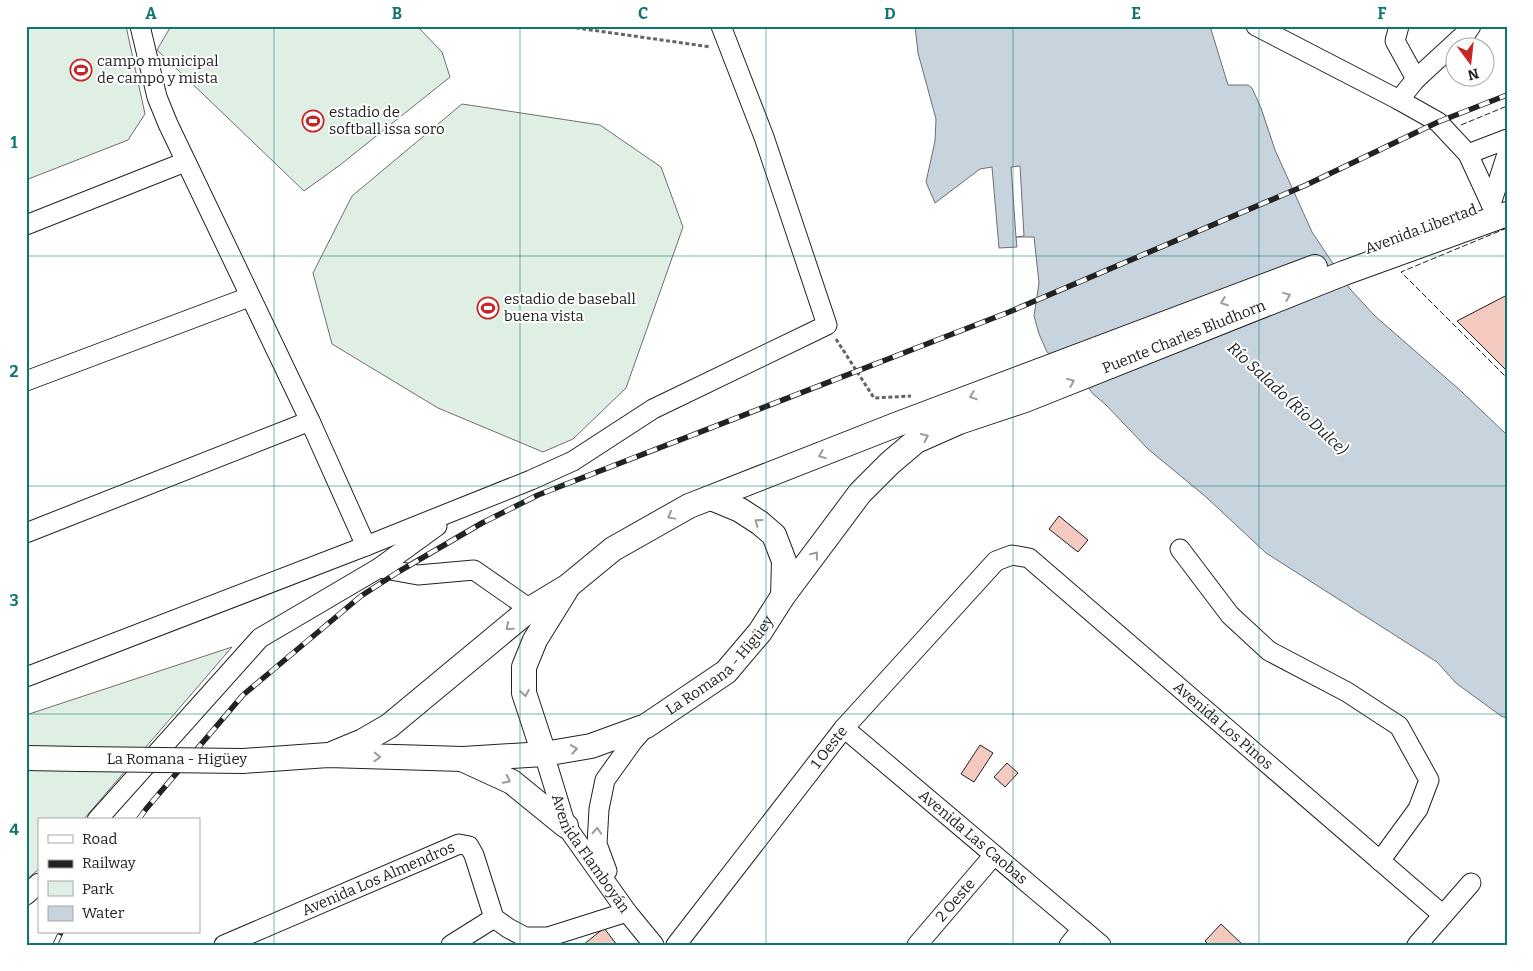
<svg xmlns="http://www.w3.org/2000/svg" width="1533" height="971" font-family="Bitter,serif">
  <rect width="100%" height="100%" fill="#fff"/>
  <path fill="#e0efe3" stroke="#6f6f6f" d="M26,26h100l19,88 -17,26 -102,40z
    M171,26h246l25,26 8,25 -110,88 -36,26 -147,-141z
    M462,104l138,21 61,42 22,60 -57,161 -53,51 -30,13 -105,-44 -106,-64 -19,-71 39,-77z
    M232,647l-149,173h-44v49l-13,11v-165z"/>
  <path fill="#c7d3dd" stroke="#6f6f6f" d="M915,26h295l18,59h20l4,3 9,20 14,42 37,82 38,57 25,27 86,75 46,44v283l-6,-2 -45,-33 -19,-21 -171,-109 -60,-56 -58,-48 -43,-45 -12,-10 -9,-12 -37,-30 -8,-18 -5,-18 5,-33 -5,-46h-18l1,10 -18,1 -7,-81 -12,2 -45,34 -9,-21 9,-41 1,-22 -18,-66z"/>
  <path fill="#fff" stroke="#6f6f6f" d="M1020,166l4,70 -8,1 -5,-70z"/>
  <path fill="#f3c9c0" stroke="#222" d="M1507,295v76l-50,-50z
    M1059,516l29,24 -10,12 -29,-23z
    M980,745l13,8 -19,29 -13,-8z
    M1007,763l11,10 -13,14 -11,-10z
    M1221,924l22,21h-34l-4,-4z
    M604,928l13,17h-34z"/>
  <g fill="none" stroke-linecap="round" stroke-linejoin="round">
    <g stroke="#222" stroke-width="21">
      <g id="minor">
        <path d="M140,26l17,71 11,27 142,297 56,125"/>
        <path d="M1256,26l143,74 39,22 30,32"/>
        <path d="M1399,26l-4,15 21,38"/>
        <path d="M1399,100l17,-21 51,-47 4,-6"/>
        <path d="M1491,204l-23,-50 39,-15"/>
        <path d="M1491,204l16,-50"/>
        <path d="M26,225l159,-63"/>
        <path d="M26,381l223,-84"/>
        <path d="M26,533l284,-112"/>
        <path d="M1180,549l50,66 39,36 78,41 52,34 30,54 -11,29 -38,52"/>
        <path d="M379,568l39,7 56,-5 56,39"/>
        <path d="M26,677l340,-131 165,-66 42,-19 80,-52 174,-84 -63,-188 -43,-111"/>
        <path id="s1" d="M844,728l257,217"/>
        <path id="s2" d="M544,754l22,72 61,86 27,33"/>
        <path d="M97,820l163,-182 119,-70 58,-42"/>
        <path d="M607,871l-10,-27 2,-35 6,-29 28,-39 13,-15"/>
        <path d="M26,895l13,-12"/>
        <path id="s3" d="M224,945l235,-101 10,2 5,9 20,63 14,10 17,9h23l79,-25"/>
        <path d="M451,945l43,-27"/>
        <path id="s4" d="M676,945l168,-217 152,-167 16,-6 17,3 414,357"/>
        <path id="s5" d="M917,945l77,-90"/>
        <path d="M1069,945l13,-16"/>
        <path d="M1417,945l54,-62"/>
      </g>
    </g>
    <g stroke="#222" stroke-width="26">
      <g id="major">
        <path d="M711,498l29,12 20,13 14,12 10,26 -1,35"/>
        <path d="M334,753l29,-12 26,-15 141,-117 38,-23 45,-37 76,-43 209,-82 417,-157"/>
        <path d="M544,754l-20,-61v-26l11,-27 31,-50"/>
        <path d="M26,758l54,1"/>
        <path d="M464,760l48,22 54,44"/>
        <path id="s6" d="M243,761l85,-6 135,4 81,-5 47,-8 55,-20 80,-54 34,-40 23,-36 77,-103 30,-30 26,-22 43,-19 66,-22 319,-127 163,-59"/>
      </g>
    </g>
    <path stroke="#646464" stroke-width="3" stroke-dasharray="4 2.5" stroke-linecap="butt" d="M563,26l148,21
      M836,339l38,59 37,-2"/>
    <use href="#minor" stroke="#fff" stroke-width="19"/>
    <use href="#major" stroke="#fff" stroke-width="24"/>
    <g stroke="#222" stroke-width="5.5">
      <path id="rail" d="M138,820l8,-11 97,-114 118,-99 37,-24 84,-49 56,-28 471,-183 297,-127 132,-63 69,-27
        M55,945l6,-13"/>
    </g>
    <use href="#rail" stroke="#fff" stroke-width="4" stroke-dasharray="11" stroke-linecap="butt"/>
    <g stroke="#222" stroke-width="26" stroke-linecap="butt">
      <path id="major-bridge" d="M80,759l163,2"/>
    </g>
    <use href="#major-bridge" stroke="#fff" stroke-width="24"/>
    <path stroke="#222" stroke-width="1" stroke-dasharray="6 2.5" stroke-linecap="butt" d="M1461,125l46,-19
      M1507,228l-106,44 106,106"/>
  </g>
  <defs><path id="oneway-chevron" d="M-2-3.5L2.5 0L-2 3.5" fill="none" stroke-width="1.6" stroke-linecap="round" stroke-linejoin="round" transform="scale(1.25)"/></defs>
  <g stroke="#9c9c9c">
    <use href="#oneway-chevron" transform="translate(1287 296) rotate(-22)"/>
    <use href="#oneway-chevron" transform="translate(1224 302) rotate(159)"/>
    <use href="#oneway-chevron" transform="translate(1071 382) rotate(-22)"/>
    <use href="#oneway-chevron" transform="translate(973 396) rotate(159)"/>
    <use href="#oneway-chevron" transform="translate(925 437) rotate(-24)"/>
    <use href="#oneway-chevron" transform="translate(822 455) rotate(158)"/>
    <use href="#oneway-chevron" transform="translate(671 516) rotate(151)"/>
    <use href="#oneway-chevron" transform="translate(758 522) rotate(-144)"/>
    <use href="#oneway-chevron" transform="translate(815 555) rotate(-53)"/>
    <use href="#oneway-chevron" transform="translate(509 627) rotate(140)"/>
    <use href="#oneway-chevron" transform="translate(525 693) rotate(80)"/>
    <use href="#oneway-chevron" transform="translate(574 749) rotate(-9)"/>
    <use href="#oneway-chevron" transform="translate(377 757) rotate(2)"/>
    <use href="#oneway-chevron" transform="translate(507 780) rotate(27)"/>
    <use href="#oneway-chevron" transform="translate(597 831) rotate(-87)"/>
  </g>
  <path fill="none" stroke="#0f766e" stroke-width="1" stroke-opacity="0.55" d="M274,26v919M520,26v919M766,26v919M1013,26v919M1259,26v919M26,256h1481M26,486h1481M26,714h1481"/>
  <defs>
    <g id="stadium-ring" transform="scale(1.125)"><circle r="9.5" fill="#fff" stroke="#c62828" stroke-width="1.5"/><path d="M0-5a6.5 5 0 1 0 0 10a6.5 5 0 1 0 0-10ZM-3.5-1.8h7v3.6h-7Z" fill="#c62828"/></g>
  </defs>
  <g fill-rule="evenodd">
    <use href="#stadium-ring" x="81" y="70"/>
    <use href="#stadium-ring" x="313" y="121"/>
    <use href="#stadium-ring" x="488" y="308"/>
  </g>
  <g text-anchor="middle" stroke-width="4" stroke-linejoin="round" paint-order="stroke">
    <g font-size="15" fill="#222" stroke="#fff" text-anchor="start">
      <text x="97" y="66">campo municipal<tspan x="97" dy="17">de campo y mista</tspan></text>
      <text x="329" y="117">estadio de<tspan x="329" dy="17">softball issa soro</tspan></text>
      <text x="504" y="304">estadio de baseball<tspan x="504" dy="17">buena vista</tspan></text>
    </g>
    <g font-size="15" fill="#222" stroke="#fff">
      <text transform="translate(1421 229) rotate(-20)" y="5">Avenida Libertad</text>
      <text dy="5" stroke="none"><textPath href="#s6" startOffset="1092">Puente Charles Bludhorn</textPath></text>
      <text dy="5" stroke="none"><textPath href="#s6" startOffset="504">La Romana - Higüey</textPath></text>
      <text dy="5" stroke="none"><textPath href="#s4" startOffset="791">Avenida Los Pinos</textPath></text>
      <text dy="5" stroke="none"><textPath href="#s4" startOffset="250">1 Oeste</textPath></text>
      <text x="177" y="764">La Romana - Higüey</text>
      <text dy="5" stroke="none"><textPath href="#s1" startOffset="169">Avenida Las Caobas</textPath></text>
      <text dy="5" stroke="none"><textPath href="#s2" startOffset="111">Avenida Flamboyán</textPath></text>
      <text dy="5" stroke="none"><textPath href="#s3" startOffset="168">Avenida Los Almendros</textPath></text>
      <text dy="5" stroke="none"><textPath href="#s5" startOffset="59">2 Oeste</textPath></text>
    </g>
    <g font-size="16" font-style="italic" fill="#222" stroke="#fff">
      <text transform="translate(1288 398) rotate(43)" y="6">Río Salado (Río Dulce)</text>
    </g>
  </g>
  <rect width="1533" height="971" fill="none" stroke="#ffffff" stroke-width="55"/>
  <rect x="38" y="818" width="162" height="115" fill="#ffffff" stroke="#a7a7a7"/>
  <rect x="48" y="835" width="25" height="8" fill="#ffffff" stroke="#a7a7a7"/>
  <text x="82" y="844" font-size="15" fill="#222222">Road</text>
  <rect x="48" y="860" width="25" height="8" fill="#222222" stroke="#a7a7a7"/>
  <text x="82" y="868" font-size="15" fill="#222222">Railway</text>
  <rect x="48" y="881" width="25" height="15" fill="#e0efe3" stroke="#a7a7a7"/>
  <text x="82" y="894" font-size="15" fill="#222222">Park</text>
  <rect x="48" y="906" width="25" height="15" fill="#c7d3dd" stroke="#a7a7a7"/>
  <text x="82" y="918" font-size="15" fill="#222222">Water</text>
  <g transform="translate(1470 62) rotate(165)"><circle r="24" fill="#ffffff" stroke="#a7a7a7"/>
  <path d="M0-4L9 19L0 12L-9 19Z" fill="#c62828"/>
  <text y="-8" font-size="14" font-weight="bold" text-anchor="middle" fill="#222222">N</text>
  </g>
  <rect x="28" y="28" width="1478" height="916" fill="none" stroke="#0f766e" stroke-width="2"/>
  <g font-size="16" text-anchor="middle" font-weight="bold" fill="#0f766e">
    <text x="151" y="19">A</text>
    <text x="397" y="19">B</text>
    <text x="643" y="19">C</text>
    <text x="890" y="19">D</text>
    <text x="1136" y="19">E</text>
    <text x="1382" y="19">F</text>
    <text x="14" y="148">1</text>
    <text x="14" y="377">2</text>
    <text x="14" y="606">3</text>
    <text x="14" y="835">4</text>
  </g>
</svg>
